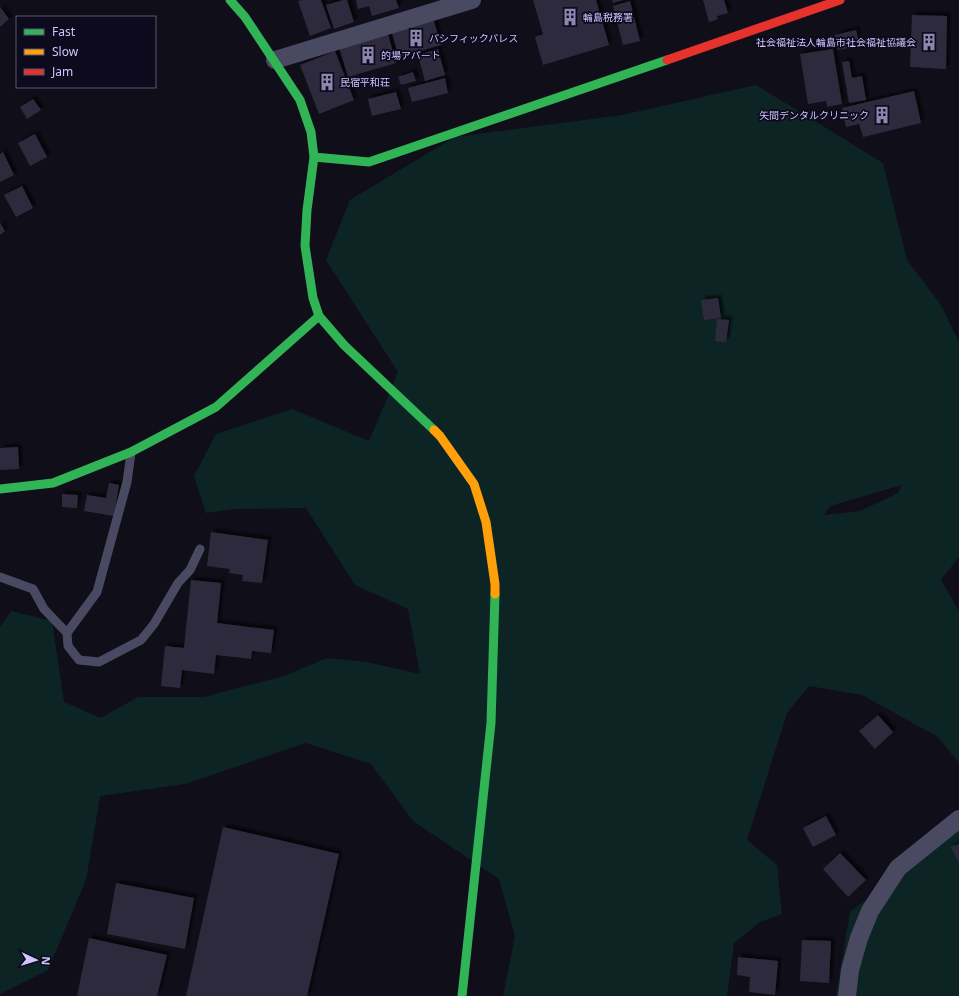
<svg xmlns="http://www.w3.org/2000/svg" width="959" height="996" font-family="'Noto Sans','Noto Sans JP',sans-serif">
  <defs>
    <filter id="shadow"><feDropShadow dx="3.5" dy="-3.5" stdDeviation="1" flood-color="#0009"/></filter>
  </defs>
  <rect width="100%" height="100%" fill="#100e19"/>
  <path fill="#0d2424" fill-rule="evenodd" d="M756,85l127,78 24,97 34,45 18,37v215l-18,23 18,31v152l-21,-26 -76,-42 -53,-9 -22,27 -40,127 30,25 5,49 -22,8 -26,21 -7,53h-224l12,-60 -16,-57 -86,-58 -42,-57 -65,-21 -121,41 -85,12 -14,84 -38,90 -48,24v-367l11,-16 41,10 12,81 37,16 37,-21h66l80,-21 43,-18 39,4 54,12 -12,-65 -53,-24 -49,-77 -72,1 -28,4 -12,-37 22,-42 76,-25 77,32 29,-69 -72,-112 24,-60 105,-63 167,-22zM902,485l-4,8 -38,18 -36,4 6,-9z
    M959,828v168h-123l14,-84z"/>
  <path fill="#2e2b3c" filter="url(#shadow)" d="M302,0h19l10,28 -21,8 -12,-35z
    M343,0h4l7,22 -20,7 -8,-24z
    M356,0h40l3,8 -27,8 -3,-10 -11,3z
    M533,0h63l13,45 -66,20 -8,-28 8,-3z
    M612,0h11l-10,3z
    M703,0h21l4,13 -11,3 1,3 -9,3z
    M630,1l10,40 -17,4 -10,-39z
    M0,7l9,12 -9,8z
    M912,15l35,1 -1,53 -36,-2z
    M433,18l8,27 -42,12 -8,-27z
    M856,30l4,16 -22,4 -3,-15z
    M388,34l8,29 -48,14 -9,-30z
    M438,49l7,26 -20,6 -7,-26z
    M833,49l9,55 -15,3 -1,-6 -18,3 -8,-50z
    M335,51l19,49 -35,14 -19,-49z
    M849,61l3,17 10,-2 4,24 -17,3 -7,-41z
    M413,72l3,9 -15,4 -3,-8z
    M445,78l3,15 -36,9 -4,-14z
    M914,91l7,32 -58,14 -4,-13 -13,3 -4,-19z
    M396,92l5,17 -29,7 -4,-17z
    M33,99l8,11 -14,9 -7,-12z
    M35,134l12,23 -17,9 -12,-23z
    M3,152l11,23 -14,7v-28z
    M22,186l11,22 -17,9 -12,-22z
    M0,223l5,8 -5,4z
    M718,298l3,20 -17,2 -3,-20z
    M717,319l12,1 -3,22 -11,-1z
    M18,447l1,22 -19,1v-22z
    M109,483l10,2 -5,31 -30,-5 3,-16 19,3z
    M62,494l16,1 -1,13 -15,-1z
    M211,532l57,8 -6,43 -20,-2 1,-6 -14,-2 1,-4 -23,-3z
    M191,580l30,3 -4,40 57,7 -3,23 -19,-2 -1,8 -35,-4 -2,19 -32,-4 -2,18 -19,-2 4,-40 19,2z
    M878,715l15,17 -18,17 -16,-18z
    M826,816l10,19 -23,12 -10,-19z
    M223,827l116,27 -32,142h-121z
    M959,844v19l-8,-16z
    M840,853l26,27 -18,17 -25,-28z
    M116,883l78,15 -9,51 -78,-15z
    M89,938l78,17 -10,41h-80z
    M802,940l29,1 -2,42 -29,-2z
    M738,957l40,4 -3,34 -26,-3 1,-15 -13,-2z"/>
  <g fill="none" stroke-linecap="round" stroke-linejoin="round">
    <path stroke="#4a4962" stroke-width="9" d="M131,453l-4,29 -30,110 -30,41 1,13 11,14 20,2 42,-22 13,-16 24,-41 12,-13 10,-21
      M0,577l33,12 11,20 23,24"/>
    <path stroke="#4a4962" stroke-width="18" d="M275,60l197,-60
      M847,996l3,-26 9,-32 11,-27 28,-43 61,-49"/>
    <path stroke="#30b455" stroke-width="9" d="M230,0l15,17 55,83 11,32 3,25 -7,53 -2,36 8,52 6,18 25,29 90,85
      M314,157l55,5 298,-102
      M0,489l53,-6 78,-31 85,-45 103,-91
      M462,996l29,-273 4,-129"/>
    <path stroke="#ff9f0a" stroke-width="9" d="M434,430l6,6 34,48 12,38 9,62v10"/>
    <path stroke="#e5322d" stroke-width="9" d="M667,60l173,-60"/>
  </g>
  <defs>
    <g id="building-bare" transform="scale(1.38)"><path d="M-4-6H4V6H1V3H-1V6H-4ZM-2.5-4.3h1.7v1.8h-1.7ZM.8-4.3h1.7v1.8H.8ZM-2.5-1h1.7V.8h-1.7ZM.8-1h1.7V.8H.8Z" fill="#8b86ae" stroke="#0d0a1d" stroke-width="2.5" paint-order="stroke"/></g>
  </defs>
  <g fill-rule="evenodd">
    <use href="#building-bare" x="570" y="17"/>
    <use href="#building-bare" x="416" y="38"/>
    <use href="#building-bare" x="929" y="42"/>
    <use href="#building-bare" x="368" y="55"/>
    <use href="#building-bare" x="327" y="82"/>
    <use href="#building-bare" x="882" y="115"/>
  </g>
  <g text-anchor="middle" stroke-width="3.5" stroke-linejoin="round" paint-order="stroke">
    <g font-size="10" fill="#cdc6ff" stroke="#0d0a1d" text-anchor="start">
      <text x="583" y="21">輪島税務署</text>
      <text x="429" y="42">パシフィックパレス</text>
      <text x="916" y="46" text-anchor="end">社会福祉法人輪島市社会福祉協議会</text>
      <text x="381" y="59">的場アパート</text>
      <text x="340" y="86">民宿平和荘</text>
      <text x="869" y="119" text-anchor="end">矢間デンタルクリニック</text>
    </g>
  </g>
  <rect x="16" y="16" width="140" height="72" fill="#0d0a1d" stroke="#5a5577"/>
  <rect x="24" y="29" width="20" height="6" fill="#30b455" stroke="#5a5577"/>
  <text x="52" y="36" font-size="12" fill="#cdc6ff">Fast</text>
  <rect x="24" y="49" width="20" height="6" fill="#ff9f0a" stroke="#5a5577"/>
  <text x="52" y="56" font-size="12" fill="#cdc6ff">Slow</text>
  <rect x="24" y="69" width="20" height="6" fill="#e5322d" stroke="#5a5577"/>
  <text x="52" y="76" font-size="12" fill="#cdc6ff">Jam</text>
  <g transform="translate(36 960) rotate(94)" stroke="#0d0a1d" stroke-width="3" paint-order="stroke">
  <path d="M0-3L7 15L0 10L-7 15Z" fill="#cdc6ff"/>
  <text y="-6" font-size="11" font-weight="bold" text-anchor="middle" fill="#cdc6ff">N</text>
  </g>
</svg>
